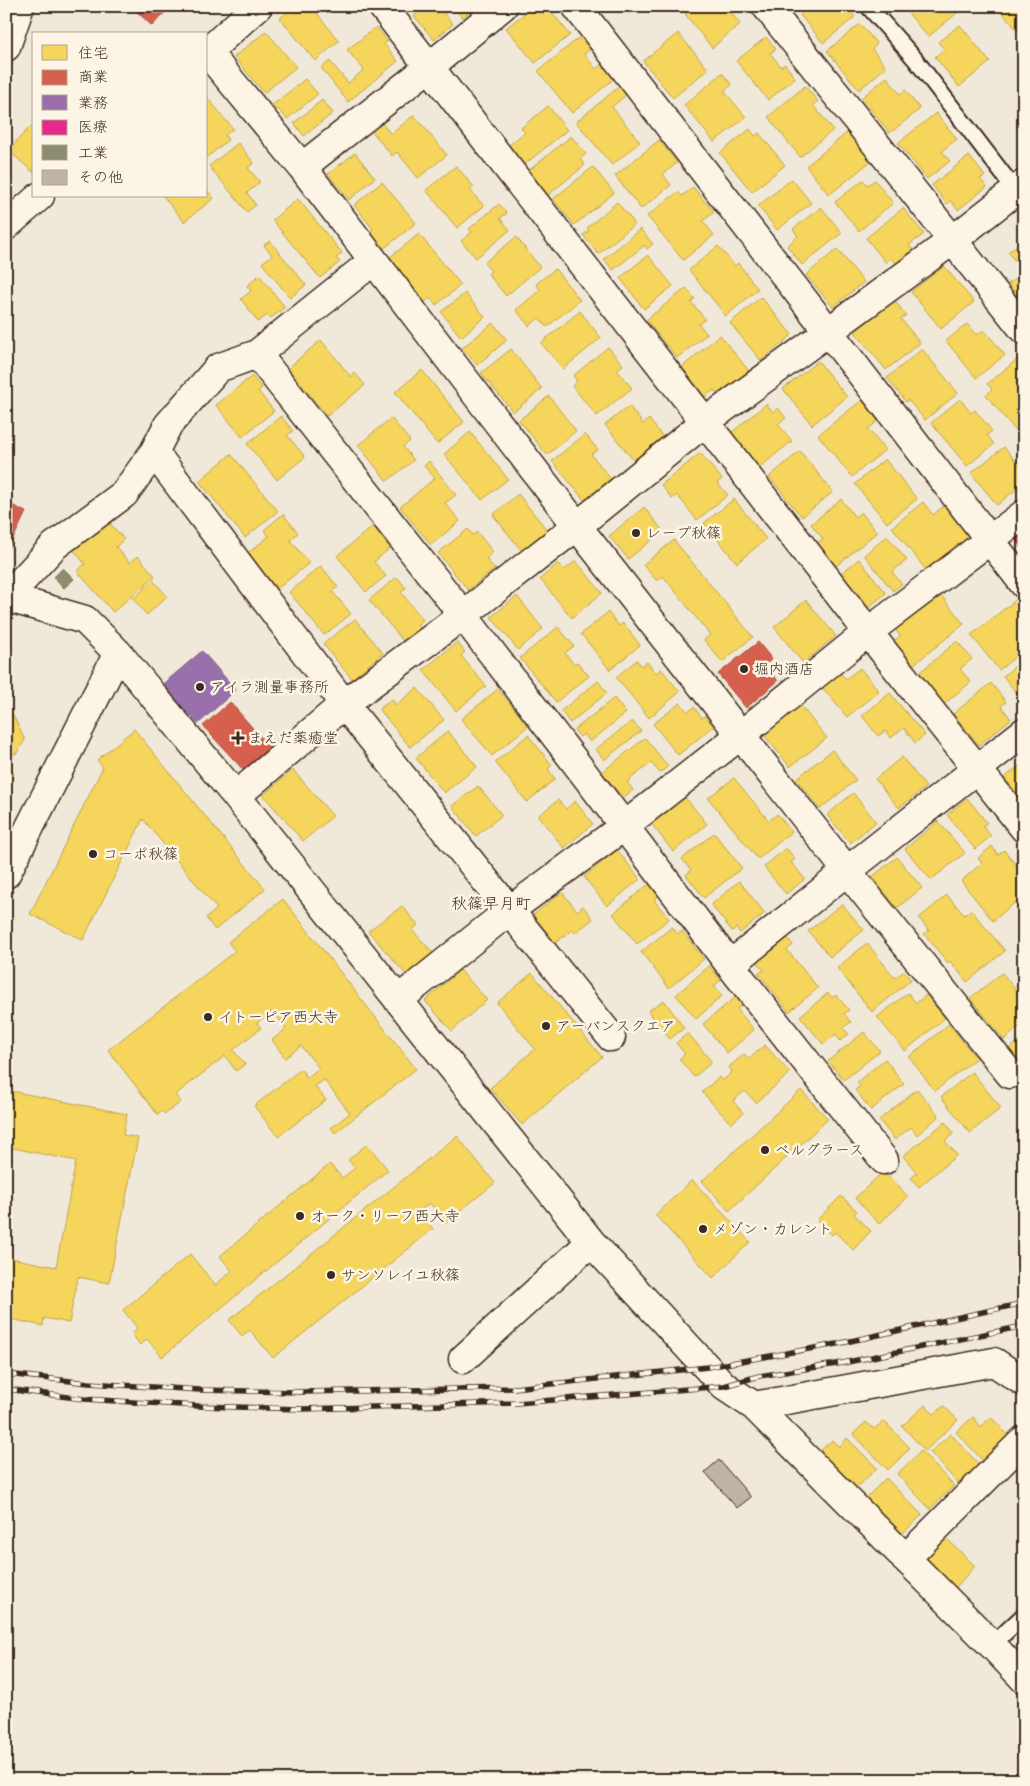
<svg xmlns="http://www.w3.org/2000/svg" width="1030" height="1786" font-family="Delius,'Klee One',sans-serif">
  <rect width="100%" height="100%" fill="#f0e9d9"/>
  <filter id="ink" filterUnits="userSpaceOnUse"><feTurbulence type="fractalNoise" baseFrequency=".02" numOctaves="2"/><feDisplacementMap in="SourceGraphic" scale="10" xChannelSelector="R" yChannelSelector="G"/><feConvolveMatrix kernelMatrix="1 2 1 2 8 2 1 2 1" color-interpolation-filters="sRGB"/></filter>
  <g filter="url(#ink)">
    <path fill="#f6d55c" stroke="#bea249" d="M306,6h5l28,35 -24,20 -35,-43 11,-9 5,5z
      M425,6h13l15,18 -19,16 -20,-24z
      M453,6h23l-14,12z
      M534,6h13l23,29 -35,28 -29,-35z
      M694,6h32l14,18 -28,24 -27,-34z
      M811,6h35l9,11 -32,26 -23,-28z
      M902,6h49l6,7 -29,24z
      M996,6h28v19l-6,6z
      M860,24l17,20 -5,5 14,18 -27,23 -32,-39z
      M960,25l30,37 -31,25 -24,-30 9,-8 -6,-7z
      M376,27l12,14 -4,3 14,17 -50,41 -27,-34 9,-7 18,22 16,-13 -17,-20z
      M266,31l30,36 -32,26 -30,-36z
      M678,33l30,36 -35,29 -30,-37z
      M581,36l11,12 -8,6 12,15 7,-6 12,15 -43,35 -34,-42z
      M766,37l10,12 -6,4 11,14 4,-3 10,14 -27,22 -32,-39z
      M722,73l10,12 -8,6 22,26 -32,25 -30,-37z
      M887,77l13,17 5,-4 15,19 -30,24 -29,-35z
      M305,79l13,15 -31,25 -9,-10 -3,3 -5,-5z
      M620,86l7,8 -15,13 28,35 -28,23 -36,-43z
      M805,86l13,15 -5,4 20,25 -33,27 -32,-40z
      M206,96l27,33 -8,6 3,5 -22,18z
      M322,100l11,13 -29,23 -10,-13z
      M548,106l19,24 -43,35 -16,-19 17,-14 -4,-4z
      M936,113l21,26 -15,12 8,10 -23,18 -29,-36z
      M414,115l33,40 -29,23 -21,-26 -5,4 -21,-26 10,-8 10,12z
      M30,127l4,3v43l-26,-23z
      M750,129l5,7 4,-3 26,32 -33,27 -32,-39z
      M848,132l23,29 -42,34 -23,-29z
      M571,136l15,18 -6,5 5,6 -38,31 -20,-24z
      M659,140l18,23 -14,11 8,11 -30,24 -26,-33z
      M238,143l16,20 -6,5 12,14 -13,11 9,12 -9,7 -38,-46z
      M355,153l20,25 -26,22 -21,-26z
      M969,156l16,20 -5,3 7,8 -29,23 -7,-9 -4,3 -15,-19z
      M456,166l18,21 -4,3 14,16 -27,22 -31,-38z
      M593,167l21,26 -40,32 -21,-26z
      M792,179l19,24 -34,27 -19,-24z
      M863,180l5,5 7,-5 18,23 -34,28 -24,-29z
      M382,182l34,41 -34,27 -13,-17 4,-4 -19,-24z
      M693,187l21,25 -11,9 11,14 -31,25 -36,-44 31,-24 4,4z
      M206,189l8,9 -30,24 -21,-26h43z
      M298,199l44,54 -6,5 4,4 -20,16 -48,-58z
      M617,202l18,22 -37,30 -15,-19 6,-4 -2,-3z
      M499,204l8,9 -7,5 10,12 -34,28 -15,-17 11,-9 -3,-3z
      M821,207l21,26 -40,32 -15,-19 11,-10 -5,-7z
      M903,208l21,26 -15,11 4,5 -17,14 -5,-6 -5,5 -20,-25z
      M640,229l13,15 -6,5 -2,-4 -32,25 -9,-11z
      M419,234l42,51 -25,20 -6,-7 -5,4 -36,-44z
      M516,237l24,30 -34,29 -18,-22 3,-3 -7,-8z
      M1024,240v21l-6,4 -10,-13z
      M270,241l36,44 -16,13 -28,-35 10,-8 -8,-10z
      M718,246l17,20 3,-3 20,26 -32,27 -37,-46z
      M837,249l27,33 -31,25 -27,-32z
      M648,255l25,31 -29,23 -24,-31z
      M944,266l30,36 -33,27 -30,-37z
      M555,269l25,31 -33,27 -8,-9 -10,8 -13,-16 24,-20 -4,-6z
      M1024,271v33l-16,-20z
      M259,275l26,32 -14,11 -4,-3 -9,7 -17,-23 10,-8 -4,-5z
      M686,288l9,11 -4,3 14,17 -6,5 8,10 -30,24 -31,-38z
      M465,293l20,24 -24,20 -20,-25z
      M761,297l31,38 -31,26 -31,-38z
      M894,300l12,15 -5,4 19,24 -34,27 -31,-38z
      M580,311l21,27 -38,31 -22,-26z
      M493,323l14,17 -30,25 -15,-17z
      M967,324l9,11 8,-5 21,25 -29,23 -30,-37z
      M720,335l29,36 -30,25 -5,-6 -9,7 -23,-30z
      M321,340l30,37 4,-4 10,12 -38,31 -39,-48z
      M608,347l15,18 -6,5 15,18 -35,28 -25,-30 5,-5 -4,-5z
      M511,349l31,40 -29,23 -32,-39z
      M922,349l36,44 -33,27 -17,-20 -2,2 -19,-24z
      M1019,358l5,6v77l-38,-46 6,-6 -5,-5z
      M818,361l29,36 -35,28 -29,-36z
      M422,370l42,52 -27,22 -42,-52z
      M252,376l10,12 -4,3 16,20 -32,26 -26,-32z
      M549,396l27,35 -29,24 -28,-35z
      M960,399l11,14 4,-3 17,21 -5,4 7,9 -27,22 -36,-43z
      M862,400l16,21 -10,8 17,21 -33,27 -34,-42z
      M766,404l7,8 5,-4 8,10 -8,6 14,17 -33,27 -28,-35z
      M629,406l14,18 6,-5 14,18 -29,24 -29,-36z
      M281,416l12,15 -6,4 18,22 -28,23 -30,-36z
      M391,418l19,23 -7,6 11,13 -27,21 -29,-36z
      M470,432l38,47 -26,21 -38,-46z
      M585,434l13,16 -7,4 20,25 -26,22 -33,-40z
      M1004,447l20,24v12l-27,22 -26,-32z
      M800,451l33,41 -31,25 -33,-40z
      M700,453l22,26 -5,4 11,12 -31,25 -20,-25 -5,4 -11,-14z
      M231,454l47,57 -33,27 -46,-57z
      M885,459l32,40 -30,24 -32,-39z
      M429,461l27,34 -11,8 15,18 -29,24 -31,-38 35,-29 -11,-12z
      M518,494l29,36 -25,21 -29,-36z
      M734,499l32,40 -29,24 -33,-40z
      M841,499l14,18 6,-5 16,20 -41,34 -19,-23 6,-4 -12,-15z
      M923,502l10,13 12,-10 25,30 -44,35 -34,-43z
      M644,507l19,24 -35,28 -19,-23z
      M283,514l15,19 -8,7 19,23 -32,26 -29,-36 21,-17 -5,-6z
      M106,519l18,20 -8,8 14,16 8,-7 17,20 -42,36 -36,-41 8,-7 -13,-16z
      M373,526l17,22 -16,14 12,14 -20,16 -29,-36z
      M468,529l5,6 4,-3 16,20 -7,7 9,10 -27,21 -30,-37z
      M887,536l20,24 -15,12 10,12 -9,7 -29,-36z
      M674,540l79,97 -31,25 -18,-22 6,-5 -47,-59 -6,5 -14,-16z
      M859,559l27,34 -18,15 -28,-34z
      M576,561l26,32 -30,25 -32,-39 18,-16 6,7z
      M321,566l17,21 -6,4 19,23 -27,21 -35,-43z
      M397,577l9,11 -5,4 22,28 -6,4 4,5 -17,13 -35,-42z
      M153,580l14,16 -20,19 -14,-16z
      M939,593l25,31 -51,41 -20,-23 7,-6 -5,-7z
      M517,596l26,33 -25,21 -27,-33z
      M1017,599l7,8v2l-6,5 6,7v29l-25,20 -28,-35z
      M806,600l30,36 -33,27 -29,-36z
      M608,612l11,14 4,-3 17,22 -30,25 -29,-36z
      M355,619l28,34 -31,26 -29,-35z
      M558,627l16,19 -9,7 9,11 3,-2 12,14 -33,26 -36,-44z
      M957,641l15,18 -12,10 11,13 -27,22 -25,-31z
      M457,642l8,10 -4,4 25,30 -30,25 -33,-41z
      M1024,659v43l-21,-26z
      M637,660l4,6 6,-4 9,11 5,-4 19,23 -31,26 -33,-41z
      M860,668l19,23 -32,26 -26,-31 18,-15 7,8z
      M598,681l9,12 -37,30 -9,-12z
      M991,683l15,19 -5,4 10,13 -32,26 -26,-31z
      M417,688l27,32 -34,27 -31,-38 13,-10 4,6z
      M498,689l30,37 -36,30 -31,-37z
      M890,693l35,42 -10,8 -11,-15 -13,10 -6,-7 -7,5 -16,-20z
      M614,698l12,15 -36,29 -6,-8 -4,3 -6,-7z
      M6,701l19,39 -8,13 -11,5z
      M680,703l8,9 6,-5 8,11 3,-2 9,10 -36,29 -25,-31z
      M800,705l27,33 -37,29 -26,-32z
      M632,721l9,10 -37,29 -8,-11z
      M134,729l131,160 -50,41 -9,-12 11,-9 -74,-90 -60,121 -53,-26 73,-147 -6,-7z
      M448,731l29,36 -33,26 -28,-35z
      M528,735l24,30 -4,4 7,10 -28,23 -32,-40z
      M645,738l23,28 -8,7 -9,-10 -24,19 6,8 -10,8 -21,-26z
      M832,750l24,30 -36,29 -24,-30z
      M902,757l24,30 -27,21 -24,-29z
      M6,759l8,15 -5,12 -3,1z
      M1024,762v33l-4,2 -16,-19z
      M293,770l40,46 -30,25 -40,-46z
      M734,778l35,43 8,-7 15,18 -34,27 -50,-61z
      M478,786l24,29 -26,21 -24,-30z
      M853,793l23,29 -26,21 -23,-28z
      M684,796l23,28 -34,28 -22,-29z
      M967,798l20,25 -5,3 9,10 -16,13 -28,-34z
      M558,800l8,9 9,-8 18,23 -29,24 -26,-32z
      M938,821l27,32 -34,27 -26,-31z
      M714,833l28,35 -38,30 -18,-23 5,-5 -9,-11z
      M992,846l6,9 6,-5 20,24v10l-4,3 4,5v3l-31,26 -32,-40 21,-18 -4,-5z
      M786,848l9,11 -4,3 14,17 -19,15 -22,-27z
      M617,850l23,29 -33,27 -23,-29z
      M897,857l25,31 -25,20 -25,-31z
      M739,881l26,32 -25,20 -4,-5 -4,3 -21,-26z
      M650,883l10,11 -6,6 15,19 -32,25 -24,-30z
      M562,892l15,19 6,-5 10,13 -18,14 -3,-3 -17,13 -22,-28z
      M947,895l17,20 7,-5 34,41 -38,31 -17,-21 -2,2 -24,-29 5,-3 -10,-13z
      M283,899l133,170 -81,64 -4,-5 19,-15 -26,-33 -9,6 11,14 -48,37 -24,-31 47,-37 6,9 12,-10 -18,-22 -16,12 -13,-18 14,-11 -13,-18 -16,12 4,5 -28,22 12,14 -9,7 -11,-15 -50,39 6,7 -16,12 -3,-3 -4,4 -50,-65 127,-99 -7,-9z
      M842,904l22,26 -34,27 -22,-26z
      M402,906l16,19 -6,5 23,25 -26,23 -41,-47z
      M672,927l6,7 4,-3 22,28 -35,29 -28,-36z
      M787,937l6,8 -6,5 31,38 -29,24 -31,-39 6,-3 -7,-8z
      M867,943l28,35 9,-7 7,9 -39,32 -35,-44z
      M709,966l12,14 -7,6 8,10 -26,23 -20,-24z
      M460,970l27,30 -35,31 -27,-30z
      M532,973l70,84 -80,68 -32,-37 45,-39 -38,-46z
      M1002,973l22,27v23l-20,17 -34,-42z
      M828,993l4,5 4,-3 13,15 -5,4 7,8 -8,6 6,6 -9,7 -4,-7 -13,10 -23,-28z
      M908,993l8,10 10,-8 19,23 -40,33 -28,-34z
      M738,995l6,8 -7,6 17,21 -27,23 -24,-29z
      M664,1000l20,28 -14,11 -22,-28z
      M949,1024l27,34 -41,33 -26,-34z
      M864,1032l16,19 -36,29 -16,-19z
      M688,1033l24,29 -18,15 -15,-18 6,-5 -9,-11z
      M1024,1037v31l-16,-18z
      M765,1045l25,28 -34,30 -11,-12 -12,10 10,12 -12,11 -29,-32 17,-15 3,4 10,-9 -3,-5 15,-13 5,5z
      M885,1059l19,25 -33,26 -16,-20 5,-4 -3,-4z
      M972,1072l29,36 -31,25 -29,-36z
      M917,1089l22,27 -22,19 -6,-8 -16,13 -16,-20z
      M6,1090l121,24 -4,21 15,3 -29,145 -31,-6 -9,46 -25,-5 -1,8 -37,-8v-61l50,10 20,-106 -68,-14 -2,3z
      M801,1090l27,29 -99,92 -27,-30z
      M945,1122l9,11 -9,8 12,14 -38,32 -8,-9 6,-5 -14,-17z
      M457,1136l38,47 -50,40 -15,-20 -11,9 14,17 -160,129 -23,-28 -8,6 -13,-16z
      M367,1144l21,26 -226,187 -15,-18 -7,6 -8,-11 5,-6 -14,-18 67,-56 25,31 17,-14 -12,-15 110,-92 12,14 13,-10 -7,-8z
      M884,1171l24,26 -29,27 -24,-26z
      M692,1180l58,62 -37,36 -58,-63z
      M841,1196l16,15 -3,3 17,17 -18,19 -18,-18 -3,3 -15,-15z
      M925,1405l9,9 10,-8 14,14 -33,31 -23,-25z
      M973,1417l8,10 10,-10 22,24 -26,24 -31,-33z
      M884,1421l26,27 -22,22 -35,-36 13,-12 8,7z
      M951,1434l31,34 -21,19 -31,-35z
      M847,1438l30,30 -24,23 -36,-37 15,-14 7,7z
      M921,1451l33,35 -24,23 -33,-35z
      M886,1478l36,37 -24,23 -36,-36z
      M946,1538l29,28 -25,28 -30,-28z"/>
    <path fill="#d6604d" stroke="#a8503f" d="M131,6h40l-19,20z
      M6,502l20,10 -20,42z
      M758,642l14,17 -7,6 13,16 -32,27 -28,-34z
      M230,702l42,48 -26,23 -43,-47z"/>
    <path fill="#9970ab" stroke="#7d5b81" d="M202,651l34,39 -38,34 -35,-40z"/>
    <path fill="#e7298a" stroke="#b3296a" d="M1024,530v21l-10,-13z"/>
    <path fill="#8c8c6e" stroke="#746f56" d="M63,568l11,11 -10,9 -10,-11z"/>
    <path fill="#beb3a4" stroke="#3b2a1e" d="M719,1460l32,37 -14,11 -32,-36z"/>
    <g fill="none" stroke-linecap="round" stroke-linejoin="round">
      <g stroke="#3b2a1e" stroke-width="19">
        <path id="lane" d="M868,6l47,53 101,132
          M992,1645l32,-30"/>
      </g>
      <g stroke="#3b2a1e" stroke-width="31">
        <path id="street" d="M382,6l486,626 156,196
          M503,6l-75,62 -126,99 275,359 270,345 163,203
          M576,6l448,578
          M766,6l258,324
          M207,52l95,115
          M206,53l52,-47
          M6,226l34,-30
          M257,354l206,261 267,350 154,195
          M154,452l190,252 267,333
          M6,597l79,23 33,33 118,143 355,446 133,144 30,20 238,239 32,34
          M7,597l47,-51 70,-52 30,-42 14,-27 50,-57 39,-14 116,-93
          M236,796l108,-92 119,-89 114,-89 128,-104 248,-182 71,-56
          M6,874l112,-221
          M730,965l117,-94 177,-139
          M398,1000l112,-90 113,-83 119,-93 126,-102 156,-118
          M463,1359l128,-117
          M754,1406l240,-44 30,20
          M905,1559l119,-119"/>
      </g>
      <g stroke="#3b2a1e" stroke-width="31">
        <path id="primary" d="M6,47l14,-41"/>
      </g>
      <use href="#lane" stroke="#fcf5e5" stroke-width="15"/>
      <use href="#street" stroke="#fcf5e5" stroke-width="28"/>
      <use href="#primary" stroke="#fcf5e5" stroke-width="28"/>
      <g stroke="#3b2a1e" stroke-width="5.5">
        <path id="rail" d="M6,1374l83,9 111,7 101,2 213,-4 194,-21 129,-23 187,-41
          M6,1389l78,10 114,7 104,3 215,-6 207,-17 35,-10 84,-13 181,-37"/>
      </g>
      <use href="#rail" stroke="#fcf5e5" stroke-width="4" stroke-dasharray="11" stroke-linecap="butt"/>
    </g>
  </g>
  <g fill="#3b2a1e" stroke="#fcf5e5" stroke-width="2">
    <circle cx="636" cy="533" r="5"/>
    <circle cx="744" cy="669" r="5"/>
    <circle cx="200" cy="687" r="5"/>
    <path d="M235.5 730.5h5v5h5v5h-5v5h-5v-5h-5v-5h5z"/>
    <circle cx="93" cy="854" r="5"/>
    <circle cx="208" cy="1017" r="5"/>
    <circle cx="546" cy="1026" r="5"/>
    <circle cx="765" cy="1150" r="5"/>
    <circle cx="300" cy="1216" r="5"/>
    <circle cx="703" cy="1229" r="5"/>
    <circle cx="331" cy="1275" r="5"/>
  </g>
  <g text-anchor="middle" stroke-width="5" stroke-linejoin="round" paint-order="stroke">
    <g font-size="15" fill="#3b2a1e" stroke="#fcf5e5" text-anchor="start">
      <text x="646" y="538">レープ秋篠</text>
      <text x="754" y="674">堀内酒店</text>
      <text x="210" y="692">アイラ測量事務所</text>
      <text x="248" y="743">まえだ薬癒堂</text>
      <text x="103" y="859">コーポ秋篠</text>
      <text x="218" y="1022">イトーピア西大寺</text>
      <text x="556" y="1031">アーバンスクエア</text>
      <text x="775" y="1155">ベルグラース</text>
      <text x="310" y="1221">オーク・リーフ西大寺</text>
      <text x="713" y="1234">メゾン・カレント</text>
      <text x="341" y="1280">サンソレイユ秋篠</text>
    </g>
    <g font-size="16" fill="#3b2a1e" stroke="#fcf5e5">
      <text x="491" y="909">秋篠早月町</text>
    </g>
  </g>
  <rect width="1030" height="1786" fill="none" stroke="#fcf5e5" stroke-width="25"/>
  <rect x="12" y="12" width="1005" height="1761" fill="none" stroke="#3b2a1e" stroke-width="2" filter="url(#ink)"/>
  <rect x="32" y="32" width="175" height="165" fill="#fcf5e5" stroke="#afa495"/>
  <rect x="42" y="45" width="25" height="15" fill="#f6d55c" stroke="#afa495"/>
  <text x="78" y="58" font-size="15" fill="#3b2a1e">住宅</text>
  <rect x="42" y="70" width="25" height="15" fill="#d6604d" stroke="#afa495"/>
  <text x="78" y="82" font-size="15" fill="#3b2a1e">商業</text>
  <rect x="42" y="95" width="25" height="15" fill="#9970ab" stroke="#afa495"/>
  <text x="78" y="108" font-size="15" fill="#3b2a1e">業務</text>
  <rect x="42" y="120" width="25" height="15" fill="#e7298a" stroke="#afa495"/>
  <text x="78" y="132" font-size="15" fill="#3b2a1e">医療</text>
  <rect x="42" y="145" width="25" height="15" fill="#8c8c6e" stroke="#afa495"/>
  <text x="78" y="158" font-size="15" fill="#3b2a1e">工業</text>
  <rect x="42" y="170" width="25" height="15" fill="#beb3a4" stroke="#afa495"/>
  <text x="78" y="182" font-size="15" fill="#3b2a1e">その他</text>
</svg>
